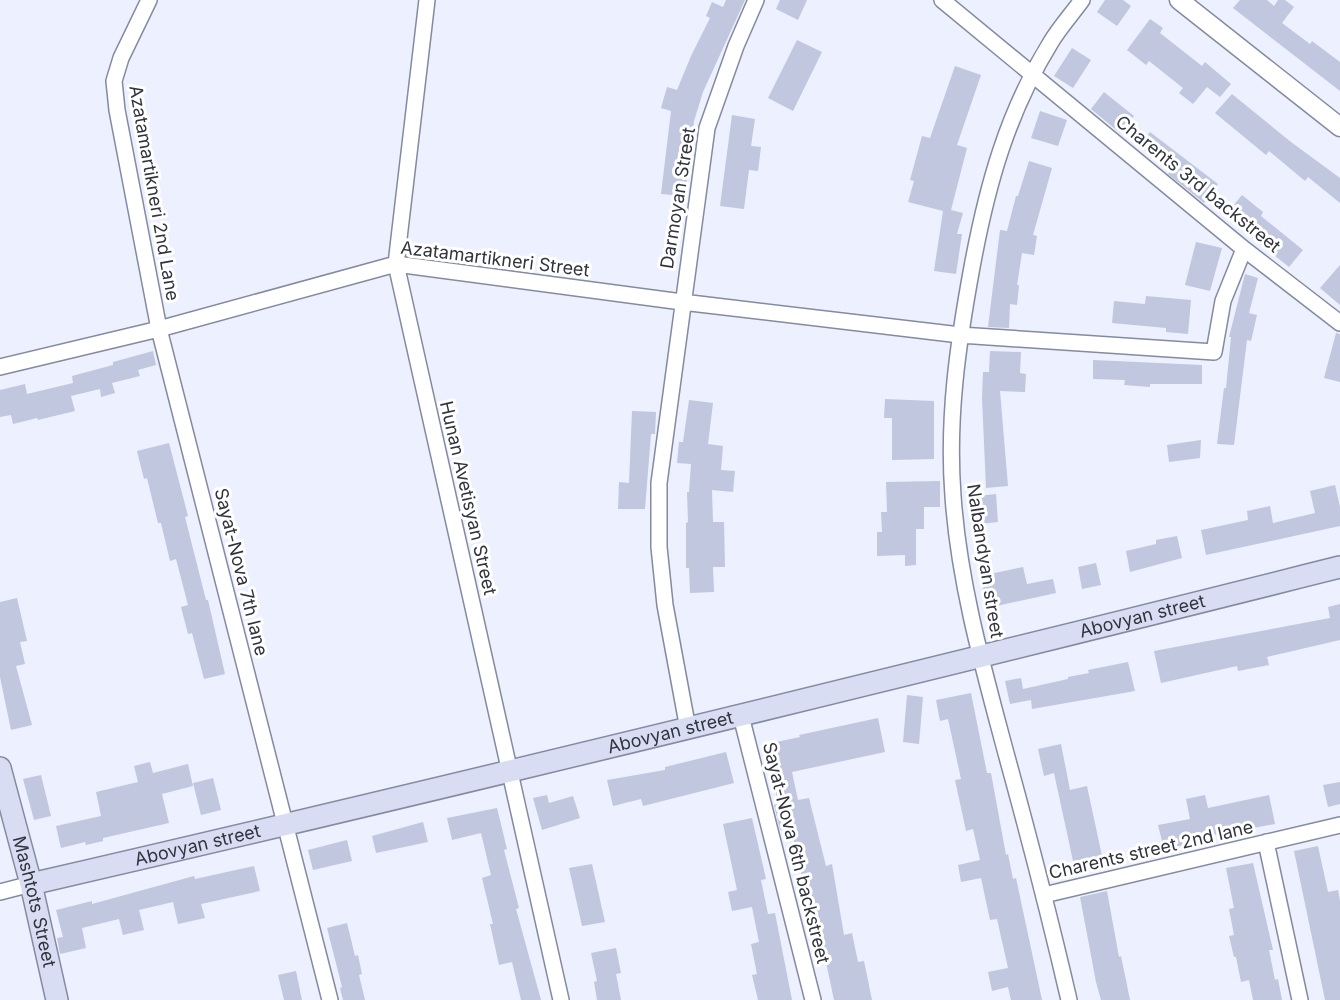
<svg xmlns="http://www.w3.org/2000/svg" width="1340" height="1000" font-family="Inter,sans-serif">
  <rect width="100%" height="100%" fill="#ecf0ff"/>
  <path fill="#c0c7df" d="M726,0h19l-42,92 -9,29 -9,75 -24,-2 10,-83 -10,-3 6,-21 10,3 14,-34 19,-38 -4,-2 6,-14 11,5z
    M780,0h27l-9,20 -22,-11z
    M1105,0h18l8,6 -14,20 -20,-14z
    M1240,0h27l7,6 4,-6h7l9,7 -12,16 28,21 2,-3 28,21v29l-107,-83z
    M1150,19l13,9 -3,5 42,33 3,-4 26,22 -11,13 -13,-10 -14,17 -14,-11 4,-5 -34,-27 -3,4 -19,-15z
    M797,40l25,12 -29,59 -25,-13z
    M1072,48l19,12 -18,28 -19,-12z
    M955,66l26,9 -24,70 10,3 -16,62 12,3 -6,21h5l-6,40 -22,-3 9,-60 -35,-9 6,-21 -4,-1 12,-44 8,2z
    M1104,92l30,24 -14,17 -29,-24z
    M1232,94l59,48 49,36v25l-32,-26 -3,4 -36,-30 -3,4 -51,-42z
    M1040,111l27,9 -9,26 -27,-8z
    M732,115l23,4 -4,27 10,1 -3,24 -9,-1 -5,39 -24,-3z
    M1150,132l68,52 -14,19 -36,-29 3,-4 -32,-24z
    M1029,161l23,7 -19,67 4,1 -3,19 -12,-2 -5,32h2l-2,20 -7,-1 -1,24 -21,-1 12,-97 7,1 9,-35h2z
    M1242,195l21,17 -2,4 42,34 -14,17 -64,-51z
    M1196,242l26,6 -12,43 -25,-6z
    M1340,265v40l-20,-17z
    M1245,274l13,4 -9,35 8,2 -6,26 -4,-1 -13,105 -17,-1 7,-56h2l5,-51h-2z
    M1146,296l45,4 -3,34 -22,-2v-4l-54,-5 2,-22 31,3z
    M1336,333l4,1v48l-16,-4z
    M153,351l3,14 -18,5 2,6 -28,7 3,10 -14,4 -1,-8 -29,7 4,15 -37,9 -1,-2 -24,6 -2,-9 -11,2v-27l25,-6 2,10 46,-11 -1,-7 41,-11v-3z
    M990,351l31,1 -1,21 6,1 -1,18 -25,-1 8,95 -22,2 -4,-90 1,-26h6z
    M1093,360l109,5v19h-52v3l-26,-2 1,-5 -32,-1z
    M885,399l49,2v58l-42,1v-42h-8z
    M689,400l24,3 -5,41 15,2 -2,24 14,1 -2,21 -21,-2 1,32h11l1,45h-12l1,25 -24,1 -1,-25h-3v-45l2,-1 -1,-30h2l2,-28 -14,-1 2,-21h4z
    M632,411l24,1 -1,22h-4l-6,75h-27l1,-27 10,1z
    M1201,440l-1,18 -31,4 -2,-17z
    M169,443l19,73 -3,1 21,83h2l17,74 -21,5 -12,-46 -4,1 -7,-27 7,-2 -12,-46 -6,2 -9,-38h-3l-11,-45 -3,1 -7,-28z
    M940,481v26h-16v22h-8v36l-11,1v-11l-28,1v-24h5l-1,-20h6l-1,-30z
    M1335,485l5,22v19l-134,29 -5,-25 47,-10 -1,-9 23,-5 3,17 42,-10 -5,-22z
    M996,494l2,28 -27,3 -2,-28z
    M1177,536l5,22 -52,14 -4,-21 30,-7v-4z
    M1096,563l5,22 -19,4 -4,-22z
    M1023,567l4,17 26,-5 3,14 -69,15 -6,-32z
    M17,598l10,43 -7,1 5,22 -9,2 16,59 -21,5 -11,-53v-75z
    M1340,604v36l-73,17 2,8 -31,6 -1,-5 -76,17 -7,-32 176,-33 -2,-11z
    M1128,662l7,29 -103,18 -1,-9 -21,4 -5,-23 16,-3 2,11 45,-10v-2l21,-4 -1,-3z
    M971,693l16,80h4l15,82 2,-1 5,25 3,-1 26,122h-31l-3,-13 -16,4 -4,-19 20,-4 -11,-49 -7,1 -9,-42 -20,4 -3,-17 22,-5 -7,-31 -7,2 -11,-51 6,-1 -13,-60 -8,2 -4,-21z
    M907,695l16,2 -4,47 -16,-2z
    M878,718l7,34 -93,20 6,28 11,-2 17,68 6,-2 12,71 8,-2 6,29 6,-1 8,39h-38l-8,-38 -3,1 -5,-23h4l-8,-41 -7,1 -16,-72 -11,2 -6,-25 4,-1 -11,-60 33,-7 -1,-2z
    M1061,744l9,46 17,-4 15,70 -29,5 -19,-88 -10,3 -6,-27z
    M726,752l8,31 -91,23 -2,-7 -28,7 -6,-26 58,-10v-3z
    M150,762l3,11 35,-9 5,22 -31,8 7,29 -66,15v3l-17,4 -1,-3 -24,6 -5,-22 45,-10 -5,-24 42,-10 -4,-16z
    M41,775l10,41 -17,4 -11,-41z
    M213,778l8,32 -20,5 -8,-32z
    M1340,782v22l-12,3 -5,-22z
    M547,795l2,8 24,-7 7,22 -38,12 -9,-32z
    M1205,795l3,13 61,-13 6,29 -61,11 1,5 -51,9 -6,-24 32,-6 -4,-20z
    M497,808l10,41 -3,1 15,58 -3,1 25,91h-20l-9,-38 -13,3 -9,-41h3l-11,-46 9,-3 -10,-42 -29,7 -5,-22z
    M752,818l14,61 -5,1 7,34 7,-1 17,87h-34l-6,-25 5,-1 -6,-30 8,-2 -7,-35 -20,4 -4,-19 9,-2 -14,-66z
    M423,822l5,20 -52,11 -4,-17z
    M347,840l5,21 -39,9 -5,-20z
    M1318,846l10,46 10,-2 2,11v99h-15l-31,-149z
    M1253,863l20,87h-4l6,30 3,-1 4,21h-29l-4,-20 -8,2 -5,-25h-2l-5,-21 5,-1 -5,-26 5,-1 -8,-40z
    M592,864l13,58 -23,4 -13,-58z
    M254,866l6,25 -59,13 4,14 -27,6 -5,-22 -34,8 5,20 -21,5 -4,-16 -37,9 4,20 -26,6 -3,-16 6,-1 -7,-27 36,-9v3l102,-28 1,3z
    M1107,891l12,66 2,-1 9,44h-29l-5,-18 -16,-85z
    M347,923l8,33 3,-1 4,19 -3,1 6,25h-22l-3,-12 2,-1 -15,-59z
    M616,948l5,25 -5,1 5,26h-24l-3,-18 3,-1 -6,-28z
    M296,971l6,29h-18l-6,-25z"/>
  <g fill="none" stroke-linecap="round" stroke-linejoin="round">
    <g stroke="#848aa0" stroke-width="18">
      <path id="minor" d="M149,0l-28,58 -7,23 3,29 42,219 171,671
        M427,0l-31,264 165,736
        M942,0l302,249 96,74
        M0,367l159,-38 237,-65 286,38 278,33 254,17 9,-51 21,-52
        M741,716l72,284
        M688,729l-23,-124 -6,-58v-64l48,-355 29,-82 20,-46
        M1266,842l34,158
        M0,892l31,-8
        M1044,895l296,-70
        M1069,1000c-19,-82 -40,-163 -62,-243 -23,-86 -48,-173 -54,-261 -6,-78 5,-153 19,-229 15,-81 35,-154 79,-225 9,-15 21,-28 31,-42"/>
    </g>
    <g stroke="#848aa0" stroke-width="21">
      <path id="tertiary" d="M1179,0l161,127"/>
    </g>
    <g stroke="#848aa0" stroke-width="24">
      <g id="secondary">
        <path id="s1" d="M0,768l31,116 26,116"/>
        <path id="s2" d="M31,884c438,-101 874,-208 1309,-317"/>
      </g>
    </g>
    <use href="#minor" stroke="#fff" stroke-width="15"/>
    <use href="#tertiary" stroke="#fff" stroke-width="18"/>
    <use href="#secondary" stroke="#d8ddf4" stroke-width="21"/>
  </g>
  <g text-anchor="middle" stroke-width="6" stroke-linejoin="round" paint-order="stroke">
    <g font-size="18" fill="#31343d" stroke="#fff">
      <text transform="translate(1198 184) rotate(39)" y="6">Charents 3rd backstreet</text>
      <text transform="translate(154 193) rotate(80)" y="6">Azatamartikneri 2nd Lane</text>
      <text transform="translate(678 198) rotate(-81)" y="6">Darmoyan Street</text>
      <text transform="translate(495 259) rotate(7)" y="6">Azatamartikneri Street</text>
      <text transform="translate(468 498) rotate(77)" y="6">Hunan Avetisyan Street</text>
      <text transform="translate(985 561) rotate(81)" y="6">Nalbandyan street</text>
      <text transform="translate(241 572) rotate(76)" y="6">Sayat-Nova 7th lane</text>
      <text dy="6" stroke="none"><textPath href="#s2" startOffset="1143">Abovyan street</textPath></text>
      <text dy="6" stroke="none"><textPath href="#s2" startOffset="657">Abovyan street</textPath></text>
      <text dy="6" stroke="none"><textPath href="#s2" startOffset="171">Abovyan street</textPath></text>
      <text transform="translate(1151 850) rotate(-13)" y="6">Charents street 2nd lane</text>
      <text transform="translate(796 853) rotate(76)" y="6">Sayat-Nova 6th backstreet</text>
      <text dy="6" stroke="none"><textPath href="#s1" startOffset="138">Mashtots Street</textPath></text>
    </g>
  </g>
</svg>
